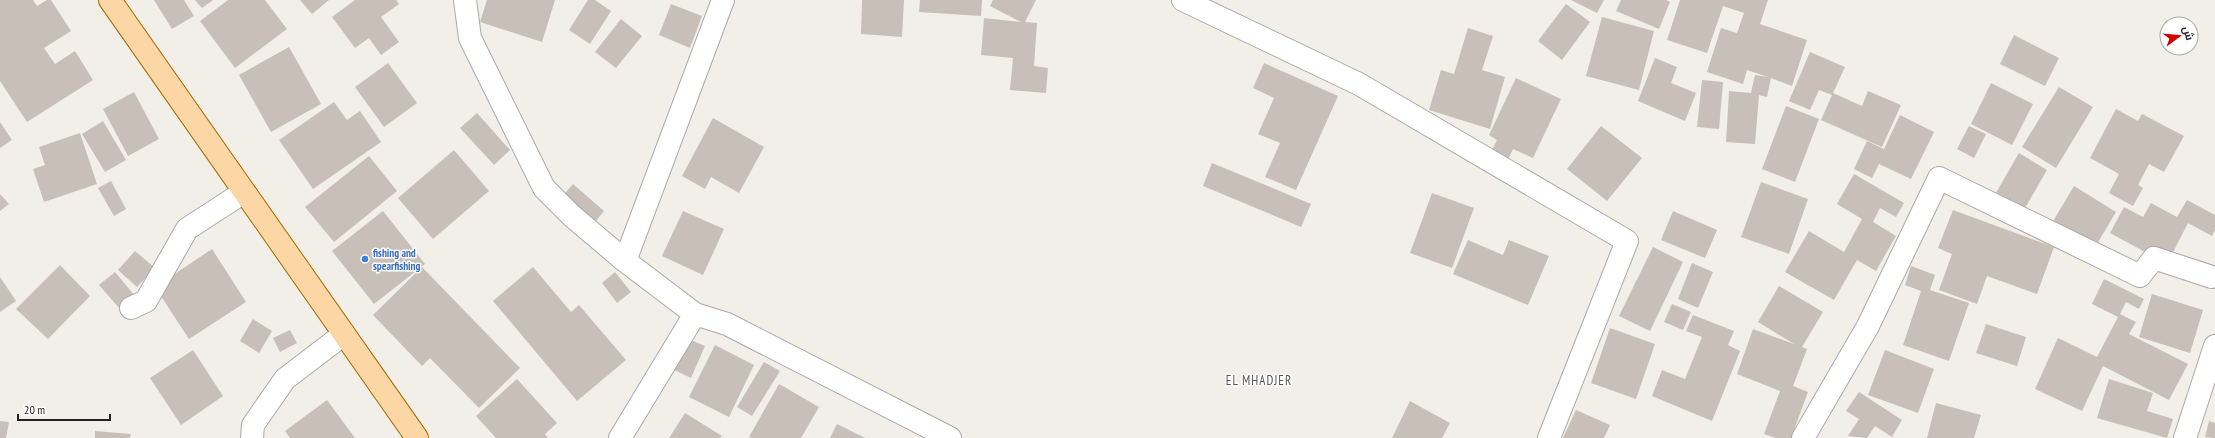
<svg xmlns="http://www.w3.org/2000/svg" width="2215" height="438" font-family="'PT Sans Narrow',Cairo,sans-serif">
  <rect width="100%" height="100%" fill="#f2efe9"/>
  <path fill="#c7bfb8" d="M0,0h33l4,6 10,-6h4l20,31 -27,17 11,16 20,-13 18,29 -66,42 -27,-41z
    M154,0h30l10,16 -22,13z
    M195,0h18l-11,8z
    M228,0h37l22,29 -52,39 -35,-47z
    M300,0h29l-17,14z
    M355,0h41l3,4 -18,13 18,25 -18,13 -12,-17 -14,10 -23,-31z
    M487,0h68l-13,42 -62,-20z
    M588,0h7l16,11 -21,33 -21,-14z
    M862,0h42l-2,37 -41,-3z
    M920,0h62l-1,16 -62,-4z
    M993,0h43l-11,22 12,1 -3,43 14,2 -2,25 -36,-3 3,-32 -32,-3 3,-37 37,4 -31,-16z
    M1571,0h33l-7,13z
    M1621,0h45l4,2 -11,27 -43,-18z
    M1680,0h88l-8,24 47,16 -15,46 -21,-8 -4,19 -8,-2 -4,49 -29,-2 3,-51 22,2 4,-18 13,2 -21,-7 -4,14 -36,-12 14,-44 16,5 7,-20 -21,-7 -16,47 -40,-13z
    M671,4l31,12 -12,32 -31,-13z
    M1566,4l24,18 -28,38 -24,-19z
    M1602,17l52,14 -15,59 -53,-14z
    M621,19l21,17 -26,32 -21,-16z
    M1468,28l25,8 -11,34 23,7 -15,52 -61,-19 12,-40 13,4z
    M2014,35l45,23 -14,28 -45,-22z
    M289,47l32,57 -50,28 -32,-57z
    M1810,52l35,15 -12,26 29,13 6,-15 33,14 -19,42 -61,-27 11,-25 -13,-5 -9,20 -21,-9z
    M1655,58l22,9 -6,16 25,10 -11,28 -47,-20z
    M388,63l29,40 -33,24 -29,-40z
    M1264,63l74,33 -42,94 -31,-13 15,-34 -22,-9 16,-36 -21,-10z
    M1516,78l45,21 -28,59 -20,-9 -6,13 -17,-8 7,-14 -8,-5z
    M1702,80l21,2 -4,47 -22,-2z
    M1991,83l42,21 -21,41 -41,-21z
    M2059,87l34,20 -37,61 -34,-21z
    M134,92l25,47 -31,17 -25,-47z
    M334,102l13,18 13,-9 21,31 -68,47 -34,-49z
    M1786,106l33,13 -24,63 -33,-13z
    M2116,109l22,12 4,-7 42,22 -20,36 -15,-8 -11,21 5,3 -10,18 -24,-13 10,-19 -29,-16z
    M477,113l33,37 -16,15 -34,-37z
    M1900,115l34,17 -23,47 -32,-15 -7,14 -18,-9 13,-28 17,8z
    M713,118l51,29 -25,46 -28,-16 -6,12 -23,-13z
    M103,121l23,39 -21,12 -23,-38z
    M0,122l12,18 -12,8z
    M1601,126l41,32 -35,43 -40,-32z
    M1969,126l17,8 -12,24 -17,-9z
    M80,133l17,51 -53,18 -11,-33 12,-4 -6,-18z
    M454,150l35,41 -56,48 -35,-41z
    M2019,153l28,17 -26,45 -28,-17z
    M369,156l28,35 -63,51 -29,-35z
    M1212,163l99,41 -10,23 -98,-41z
    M1854,174l50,29 -8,14 -16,-9 -7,14 23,14 -20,35 -19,-11 -23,40 -49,-28 24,-41 35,21 18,-33 -25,-15z
    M111,181l15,28 -12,7 -16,-28z
    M1761,182l47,17 -19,55 -48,-17z
    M573,184l31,27 -13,16 -31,-28z
    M2074,186l42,26 -25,42 -42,-26z
    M1432,193l42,15 -22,60 -42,-15z
    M0,194l9,10 -9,7z
    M2187,200l28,15v15l-3,6 -24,-13 -21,41 -57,-31 14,-26 19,10 8,-14 26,14z
    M1953,210l101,37 -17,47 -50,-18 -10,28 -38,-14 13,-36 -14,-6z
    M383,211l42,53 -51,40 -42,-53z
    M683,211l41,18 -21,46 -41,-19z
    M1673,211l44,19 -12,28 -44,-18z
    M1468,240l35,15 6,-15 40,16 -21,49 -75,-31z
    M1653,247l30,15 -33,69 -31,-15z
    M212,249l34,53 -57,37 -34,-52z
    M135,251l20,17 -18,19 -19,-17z
    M1692,263l21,9 -15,36 -20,-9z
    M60,265l30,31 -42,43 -32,-30z
    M1911,266l24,9 -5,15 39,13 -20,58 -46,-16 18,-54 -16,-6z
    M422,267l98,101 -41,40 -49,-50 -8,8 -49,-51z
    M533,267l38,45 8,-7 47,55 -49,41 -84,-100z
    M115,272l20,24 -15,13 -21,-24z
    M615,272l16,20 -14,11 -15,-20z
    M0,277l16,24 -16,11z
    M2104,279l40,20 -5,10 -13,-7 -6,12 16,8 -7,12 59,30 -19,36 -66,-34 -21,45 -47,-22 23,-51 39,19 21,-40 -26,-13z
    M1779,286l44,26 -21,35 5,2 -14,37 15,6 -17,46h-15l-12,-4 16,-43 -43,-17 16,-45 41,15 -36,-22z
    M2152,294l51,16 -13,43 -51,-16z
    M1672,304l19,8 -8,18 -19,-8z
    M1693,315l41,16 -6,14 12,6 -28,70 -60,-25 10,-26 23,9 17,-42 -16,-6z
    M253,319l19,12 -13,22 -19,-12z
    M1986,324l40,13 -9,29 -41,-13z
    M1610,328l45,16 -19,55 -45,-16z
    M290,330l7,13 -17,9 -7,-14z
    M684,337l21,9 -14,32 -21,-10z
    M715,345l39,20 -25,52 -40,-20z
    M193,350l30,46 -42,29 -31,-47z
    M1885,350l49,19 -16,44 -50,-18z
    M764,362l16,9 -28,45 -15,-9z
    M517,379l40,44 -12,11 3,4h-52l-20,-22z
    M2109,379l44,14 -6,18 26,8 -6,19 -70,-20z
    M779,384l40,23 -18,31h-50l-2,-1z
    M1859,392l43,28 -10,17 -17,-11 -8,12 -19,-2 11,-17 -13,-8z
    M327,400l28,38h-65l-5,-7z
    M1410,401l40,22 -8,15h-50z
    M1936,403l45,12 -7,23h-47z
    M1576,410l34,15 -6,13h-41z
    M685,413l37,23 -2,2h-51z
    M0,421l9,1 -3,16h-6z
    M2209,421l6,2v15l-10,-1z
    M837,424l28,14h-35z
    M95,431l36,3 -1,4h-35z"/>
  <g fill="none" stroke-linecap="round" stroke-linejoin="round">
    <g stroke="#a9a9a9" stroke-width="24">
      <path id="minor" d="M465,0l5,38 74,150 28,28 53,45 70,53 -75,124
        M1183,0l176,84 268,157 -78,197
        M625,261l98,-261
        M131,308l15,-7 41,-72 57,-37
        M695,314l32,10 223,114
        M252,438l1,-13 32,-46 59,-45
        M1803,438l65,-112 71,-148 201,98 14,-18 58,19
        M2185,438l30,-92"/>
    </g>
    <g stroke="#a06b00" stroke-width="24">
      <path id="major" d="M110,0l307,438"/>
    </g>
    <use href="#minor" stroke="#fff" stroke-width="22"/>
    <use href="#major" stroke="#fcd6a4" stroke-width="22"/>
  </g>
  <circle fill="#3f7fe0" stroke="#fff" stroke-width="1.5" cx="365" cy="259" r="4"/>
  <g text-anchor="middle" stroke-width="3" stroke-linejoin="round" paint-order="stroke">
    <g font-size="11" font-weight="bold" fill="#366cbe" stroke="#fff" text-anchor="start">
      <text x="373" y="257">fishing and<tspan x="373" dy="13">spearfishing</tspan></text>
    </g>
    <g font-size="13" letter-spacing="1" fill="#555" stroke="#fff">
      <text x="1259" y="385">EL MHADJER</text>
    </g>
  </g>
  <g transform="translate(2179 36) rotate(74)"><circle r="19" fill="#ffffff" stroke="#a7a7a7"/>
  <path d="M0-3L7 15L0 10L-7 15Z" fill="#d40000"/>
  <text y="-6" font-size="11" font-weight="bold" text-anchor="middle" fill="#222222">ش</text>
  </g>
  <path d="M18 414v6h92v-6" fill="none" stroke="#222222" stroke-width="2"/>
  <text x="24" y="414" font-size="12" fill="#222222" stroke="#ffffff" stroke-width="3" paint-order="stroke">20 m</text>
</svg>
